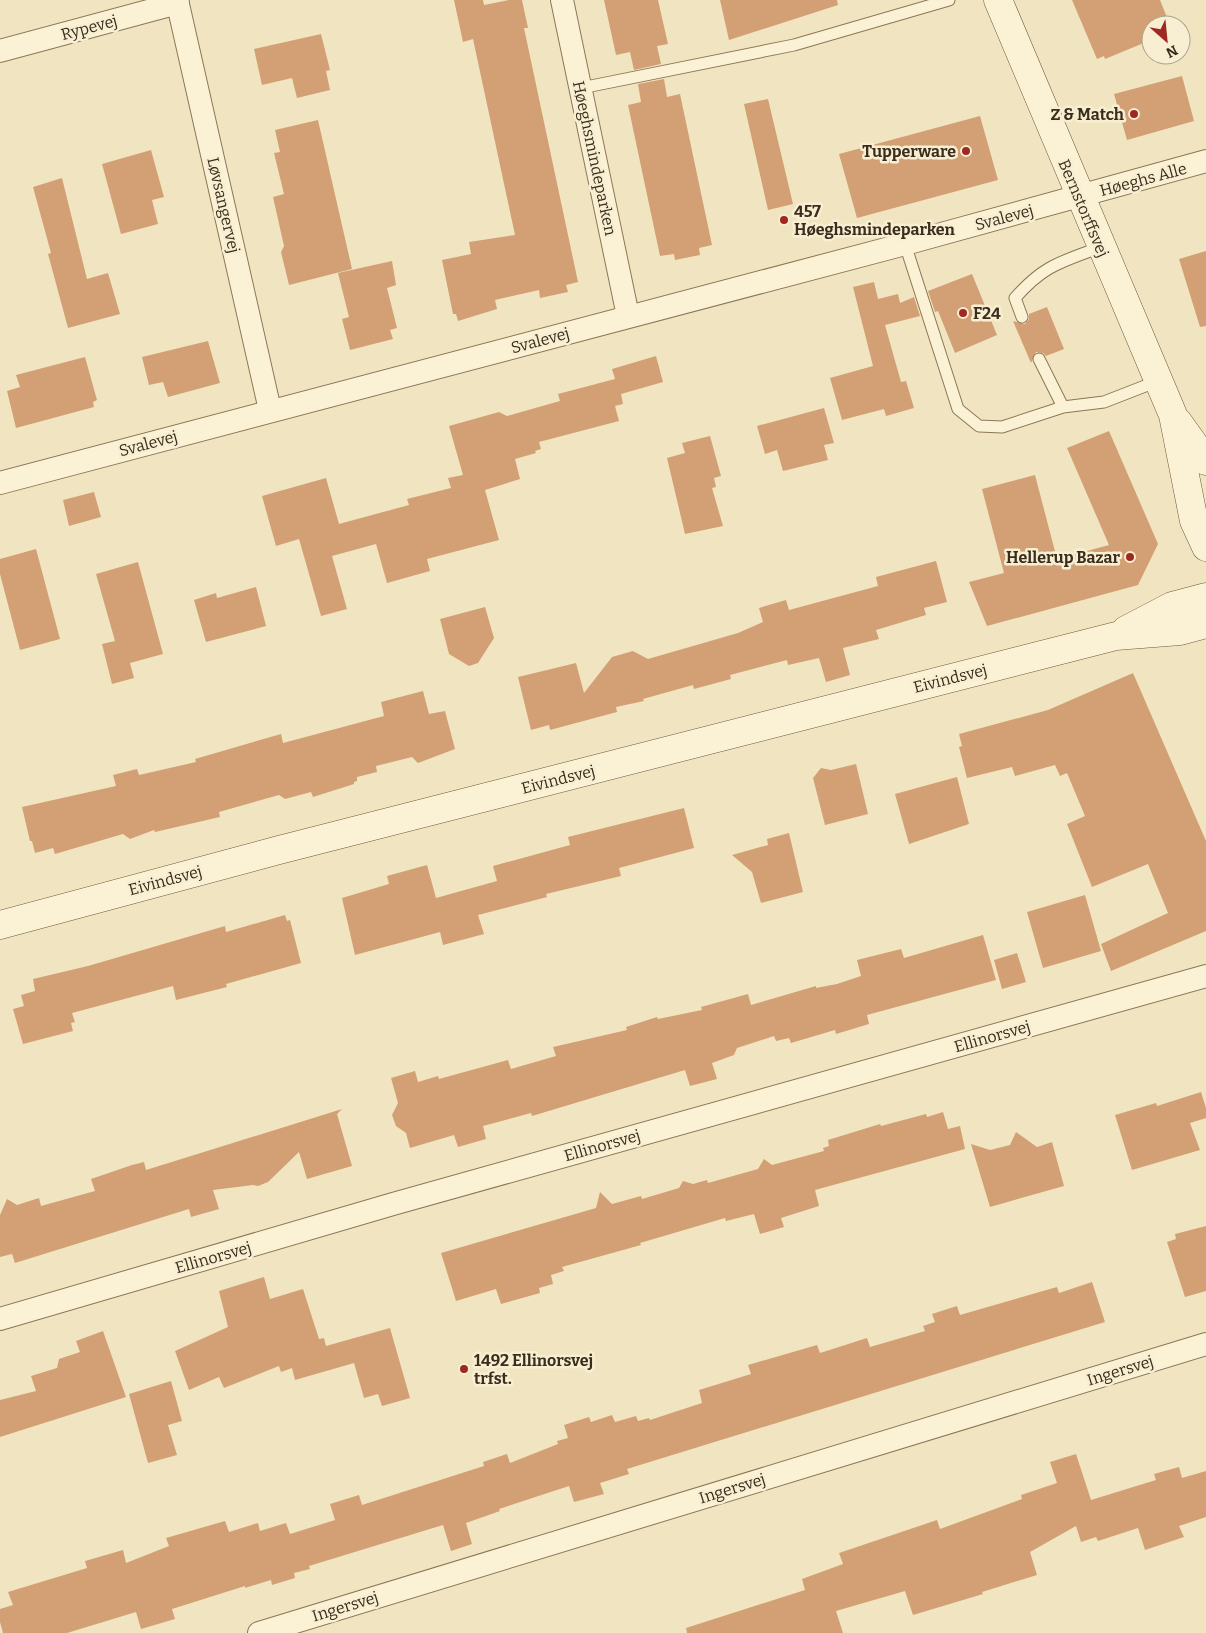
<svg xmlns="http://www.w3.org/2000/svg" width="1206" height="1633" font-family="Bitter,serif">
  <rect width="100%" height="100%" fill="#f1e5c1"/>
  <path fill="#d2a074" d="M454,0h29l1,5 25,-5h13l6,28h-4l54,254 -12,3 2,7 -28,6 -1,-8 -44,10 2,9 -39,12 -2,-7h-3l-11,-54 29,-6 -2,-12 46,-7 -42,-196 -10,3z
    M604,0h54l10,44 -11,2 4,18 -27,6 -4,-18 -14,3z
    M720,0h117l1,5 -109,35z
    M1072,0h88l10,25h-19v15l-46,19 -1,-3 -7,3z
    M321,34l9,36 -4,1 4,19 -33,8 -5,-20 -30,7 -8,-36z
    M1182,76l12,45 -67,19 -13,-46z
    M664,79l3,18 13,-3 32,151 -13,3 1,7 -25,5 -1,-6 -14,2 -32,-151 13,-3 -3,-18z
    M768,99l25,105 -25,6 -24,-106z
    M980,116l18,64 -141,38 -18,-64z
    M318,120l34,149 -63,16 -8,-33 3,-6 -11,-49 11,-3 -10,-41 6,-1 -5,-22z
    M151,150l13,47 -12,3 6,24 -37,10 -19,-70z
    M62,178l25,101 21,-6 12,41 -52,14 -20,-74 3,-1 -18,-66z
    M1206,251v75l-6,1 -21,-68z
    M392,261l4,24 -9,3 10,40 -7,2 3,9 -43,11 -8,-31 7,-2 -11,-44z
    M972,274l25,61 -42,18 -17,-42 -3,1 -7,-21z
    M874,282l4,17 20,-5 2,9 14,-6 6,19 -35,9 16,57 5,-1 8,27 -28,8 -2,-7 -42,11 -12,-42 43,-12 -20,-79z
    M1047,307l17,42 -18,7 -3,-3 -7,-1 -5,11 -18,-42 12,3 4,-5v-5z
    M208,341l12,42 -52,14 -5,-15 -14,3 -7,-28z
    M656,356l7,26 -42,12 2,10 -8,2 4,15 -80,21 2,7 -6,2 1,2 -21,6 5,20 -35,11 14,50 -72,19 3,12 -43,12 -11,-39 -44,12 15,53 -26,7 -22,-77 -23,7 -14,-50 64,-18 13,46 70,-19 -2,-6 44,-11 -3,-10 15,-3 -14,-49 50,-14 8,4 53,-15 -2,-7 57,-15 -3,-10z
    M85,357l12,43 -4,2 1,5 -78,21 -9,-37 13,-4 -4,-12z
    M824,408l10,35 -10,2 4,15 -45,11 -6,-21 -12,4 -8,-28z
    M1109,431l49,113 -20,41 -151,41 -18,-44 35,-9 -22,-84 53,-14 22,84 52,-14 -42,-97z
    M710,436l11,40 -7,2 2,9 -4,1 11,38 -38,8 -18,-76 18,-5 -3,-10z
    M94,492l7,25 -32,9 -6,-26z
    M36,549l24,90 -40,11 -20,-76v-15z
    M936,561l11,41 -23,6 2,7 -50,15 3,9 -36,9 7,27 -24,7 -7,-24 -31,7 -1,-5 -57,15 1,4 -37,10 -1,-4 -50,14 1,2 -28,6 1,5 -67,18 -1,-5 -18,5 -13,-53 58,-14 8,30 28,-36 21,-6 15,8 90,-26 25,-11 -4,-14 27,-8 3,10 89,-24 -2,-9z
    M138,562l25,92 -33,9 4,15 -22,6 -10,-40 13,-3 -19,-67z
    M256,587l10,39 -60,16 -12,-42 22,-7 1,5z
    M485,607l9,31 -16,25 -9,3 -20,-12 -9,-35z
    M1133,673l73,168v90l-95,40 -10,-27 67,-31 -20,-49 -56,23 -25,-63 18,-8 -18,-43 -7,3 -5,-11 -40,11 -3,-9 -45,11 -8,-31 3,-1 -3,-12 89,-24z
    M423,691l6,23 16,-3 10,38 -37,14 -6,-6 -36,9 1,6 -20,5v4l-3,1v2l-41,13 -2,-5 -26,7 -6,-4 -60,17 1,5 -65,15 -1,-2 -24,9 -7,-5 -68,20 -2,-6 -18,5 -3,-12h-2l-8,-34 94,-21 -3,-11 24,-6 2,6 57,-13 -1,-3 86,-25 2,9 101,-27 -3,-14z
    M856,764l12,50 -43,11 -12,-47 8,-10 10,2z
    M957,777l12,47 -60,20 -14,-50z
    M684,808l10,40 -75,20 2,8 -75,18 1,3 -69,18 6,19 -41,11 -3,-13 -85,23 -13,-57 47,-14 -2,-8 40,-11 9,33 61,-17 -4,-15 77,-21 -2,-8z
    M789,833l14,59 -42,11 -9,-31 -20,-17 36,-10 -1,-6z
    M1085,895l16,56 -58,17 -16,-56z
    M285,915l2,6 3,-1 11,43 -75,21 1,3 -51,13 -3,-14 -101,27 3,9 -4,1 2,8 -50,13 -10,-35 11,-3 -3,-11 14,-4 -2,-12 55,-13 137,-40 1,6z
    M983,935l13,45 -129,35 2,9 -33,10 -1,-4 -44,13 -2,-5 -13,3 -2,-5 -37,12 -3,7 -22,8 5,16 -27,7 -5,-16 -153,46 -1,-3 -48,13 3,13 -28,8 -4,-12 -44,13 -4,-15 -10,-7 -4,-11 6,-12 -7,-25 24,-7 3,11 20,-6 1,3 69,-19 3,9 45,-13 -3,-9 74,-17 -1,-3 31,-10 1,2 44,-9 -1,-3 47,-13 3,11 65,-19v2l21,-4 24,-8 -4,-16 44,-11 3,9z
    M1017,953l9,29 -24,7 -8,-29z
    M1201,1092l5,16v10l-16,5 10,27 -68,20 -17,-55 41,-12 1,3z
    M342,1109l-5,5 15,52 -45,13 -8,-27 -31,30 -10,4 -5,-1 -40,5 6,19 -28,8 -2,-8 -174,54 -3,-9 -12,3v-42l7,-16 10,6 22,-7 2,8 54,-15 -4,-12 41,-14 12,-3 2,8z
    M943,1112l5,17 12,-3 5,23 -150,41 4,16 -38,12 3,9 -24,7 -6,-20 -28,7 -1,-3 -85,25 1,2 -79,22 2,4 -13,4 2,9 -14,4 1,5 -39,11 -5,-15 -40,12 -15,-48 155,-45 4,-16 12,12 29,-8 1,3 37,-11 4,-7 10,3 14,-4 1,3 50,-14 6,-10 8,6 52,-14 -1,-3 6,-2 -1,-6 52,-16 1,2 45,-12 1,3z
    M1016,1132l21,15 15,-5 12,44 -74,21 -19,-63 19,6 20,-5z
    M1206,1226v65l-21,6 -18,-55 9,-3 -1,-5z
    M264,1277l6,22 33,-10 16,50 5,-1 2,8 64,-18 20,70 -28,8 -4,-12 -14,4 -10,-35 -59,17 -3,-12 -11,4 -2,-6 -55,22 -5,-11 -30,13 -14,-39 53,-24 -9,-36z
    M1092,1282l13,40 -478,147 2,5 -29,9 4,11 -30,8 -5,-16 -70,23 1,2 -34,12 6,21 -21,7 -8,-26 -134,41 1,3 -16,4 1,5 -23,7 -1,-5 -26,8v-2l-73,23 3,10 -34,10 -5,-17 -69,21h-64l-3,-11v-13l13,-4 -5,-13 79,-24 -2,-7 38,-11 3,13 43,-17 -3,-8 59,-17 4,11 29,-9 2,8 26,-8 4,11 45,-14 -5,-16 29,-9 3,10 122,-39 -1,-4 24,-8 3,9 48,-19 -1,-3 11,-3 -4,-13 25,-8 2,5 21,-7 3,7 21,-6 2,5 11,-3 1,2 52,-17 -3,-13 52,-16 -3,-9 69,-20 3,8 47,-15 3,9 55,-16 -2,-5 12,-4 -3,-8 25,-8 3,9 97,-28 2,6z
    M103,1331l23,66 -126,40v-37l36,-9 -5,-15 26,-8 2,-9 21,-7 -4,-11z
    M171,1381l11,40 -14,4 9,30 -29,8 -19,-69z
    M1076,1454l15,46 65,-20 -2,-6 25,-7 3,11 24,-7v46l-27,9 5,11 -39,13 -7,-22 -40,13 -2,-4 -15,5 -5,-16 -46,26 7,23 -55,17 1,2 -70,21 -8,-24 -69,20 7,22h-156l-1,-5 119,-38 -3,-11 41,-15 -4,-11 98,-33 3,9 82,-30 -1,-4 36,-12 -7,-21z"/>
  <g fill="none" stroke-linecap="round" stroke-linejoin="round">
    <g stroke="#8c7657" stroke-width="13">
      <path id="lane" d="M581,88l213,-43 155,-45
        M905,244l53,165 21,17 23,1 61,-20 41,-5 54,-21
        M1022,317l-7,-19c29,-33 46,-36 86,-51
        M1039,359l24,48"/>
    </g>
    <g stroke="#8c7657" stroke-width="24">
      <path id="street" d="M177,0l93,410
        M562,0l66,316
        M0,51l178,-48
        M0,483l905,-239 301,-83
        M0,1319l393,-115 813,-228
        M259,1633l947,-289"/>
    </g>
    <g stroke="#6e573a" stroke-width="29">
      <path id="secondary" d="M998,0l175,415 21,106 12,26
        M1178,422l28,39
        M1126,630l46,-24 34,-9
        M0,925l279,-75 837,-214 64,-5 26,-7"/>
    </g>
    <use href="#lane" stroke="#fbf2d5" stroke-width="11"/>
    <use href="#street" stroke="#fbf2d5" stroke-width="22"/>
    <use href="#secondary" stroke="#fbf2d5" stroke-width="28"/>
  </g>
  <g fill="#a02823" stroke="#f8efd2" stroke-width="2">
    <circle cx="1134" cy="114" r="5"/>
    <circle cx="966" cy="151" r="5"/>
    <circle cx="784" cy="220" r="5"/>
    <circle cx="963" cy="313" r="5"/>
    <circle cx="1130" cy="557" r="5"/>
    <circle cx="464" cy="1369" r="5"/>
  </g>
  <g text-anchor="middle" stroke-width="5" stroke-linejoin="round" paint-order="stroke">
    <g font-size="16" fill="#3b2d1d" stroke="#f8efd2">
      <text transform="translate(89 27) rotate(-15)" y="6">Rypevej</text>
      <text transform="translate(595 158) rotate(78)" y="6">Høeghsmindeparken</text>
      <text transform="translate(1143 179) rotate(-15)" y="6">Høeghs Alle</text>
      <text transform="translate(224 205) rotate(77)" y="6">Løvsangervej</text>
      <text transform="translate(1084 208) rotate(67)" y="6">Bernstorffsvej</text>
      <text transform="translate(1004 217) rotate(-15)" y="6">Svalevej</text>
      <text transform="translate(540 340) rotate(-15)" y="6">Svalevej</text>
      <text transform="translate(148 443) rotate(-15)" y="6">Svalevej</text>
      <text transform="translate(950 678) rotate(-14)" y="6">Eivindsvej</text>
      <text transform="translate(558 779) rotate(-14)" y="6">Eivindsvej</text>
      <text transform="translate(165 880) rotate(-15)" y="6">Eivindsvej</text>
      <text transform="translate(992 1036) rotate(-16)" y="6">Ellinorsvej</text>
      <text transform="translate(602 1145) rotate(-16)" y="6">Ellinorsvej</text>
      <text transform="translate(213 1257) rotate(-16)" y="6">Ellinorsvej</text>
      <text transform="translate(1120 1370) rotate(-17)" y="6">Ingersvej</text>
      <text transform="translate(732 1488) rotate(-17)" y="6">Ingersvej</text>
      <text transform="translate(345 1606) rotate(-17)" y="6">Ingersvej</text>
    </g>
    <g font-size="16" font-weight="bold" fill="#3b2d1d" stroke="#f8efd2" text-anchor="end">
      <text x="1124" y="120">Z &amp; Match</text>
      <text x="956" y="157">Tupperware</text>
      <text x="794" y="217" text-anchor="start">457<tspan x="794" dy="18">Høeghsmindeparken</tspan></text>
      <text x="973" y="319" text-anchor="start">F24</text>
      <text x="1120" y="563">Hellerup Bazar</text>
      <text x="474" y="1366" text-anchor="start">1492 Ellinorsvej<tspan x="474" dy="18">trfst.</tspan></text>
    </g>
  </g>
  <g transform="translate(1166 40) rotate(153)"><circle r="24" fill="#f8efd2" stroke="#aca18a"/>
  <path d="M0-4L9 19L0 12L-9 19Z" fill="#a02823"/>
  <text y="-8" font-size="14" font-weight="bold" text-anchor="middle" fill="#3b2d1d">N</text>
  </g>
</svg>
